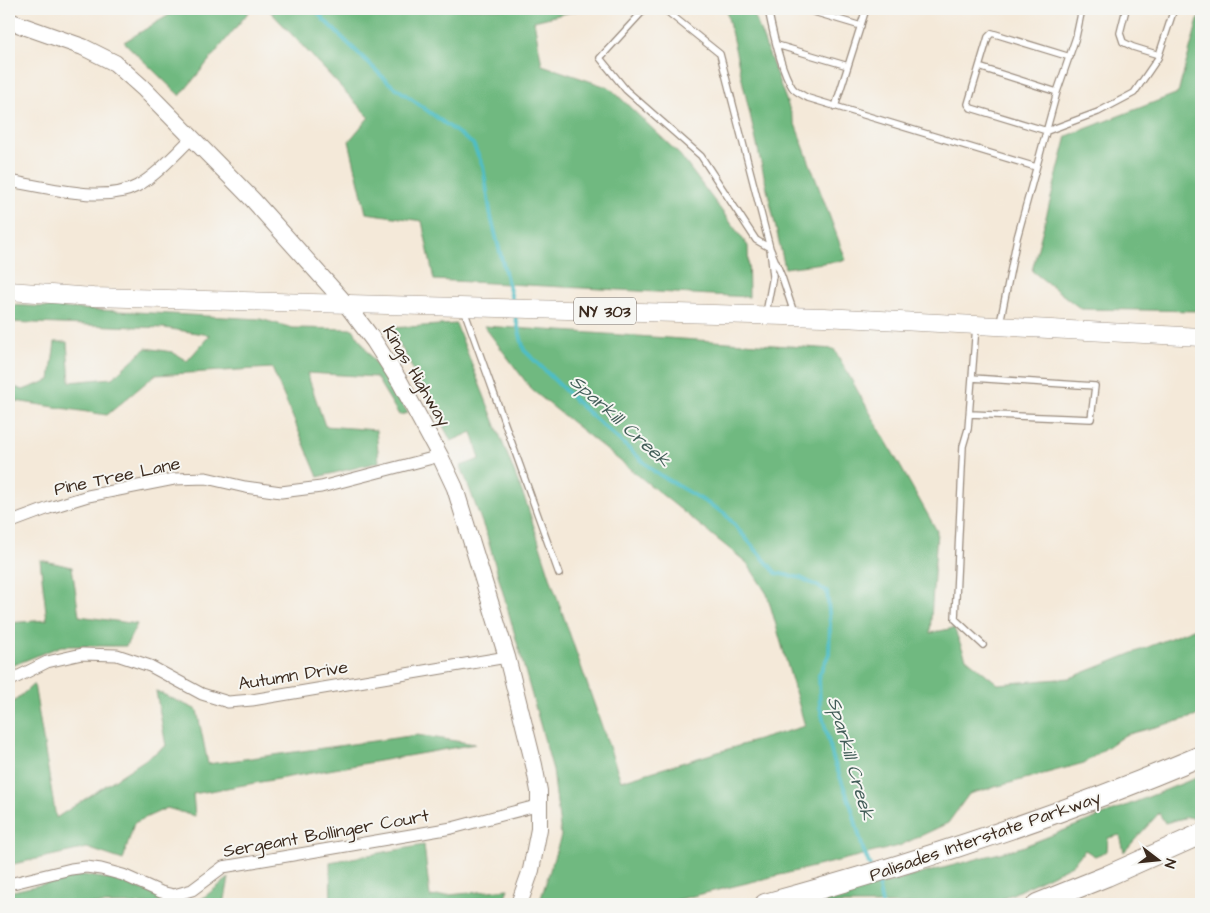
<svg xmlns="http://www.w3.org/2000/svg" width="1210" height="913" font-family="'Architects Daughter',sans-serif">
  <rect width="100%" height="100%" fill="#f6f6f2"/>
  <filter id="ink" filterUnits="userSpaceOnUse"><feTurbulence type="fractalNoise" baseFrequency=".02" numOctaves="2"/><feDisplacementMap in="SourceGraphic" scale="10" xChannelSelector="R" yChannelSelector="G"/><feConvolveMatrix kernelMatrix="1 2 1 2 8 2 1 2 1" color-interpolation-filters="sRGB"/></filter>
  <filter id="wash" filterUnits="userSpaceOnUse"><feTurbulence type="fractalNoise" baseFrequency=".0096" numOctaves="4" result="noise"/><feDisplacementMap in="SourceGraphic" scale="20" xChannelSelector="R" yChannelSelector="G"/><feGaussianBlur stdDeviation="1.12" result="paint"/><feColorMatrix in="noise" values="0 0 0 0 0 0 0 0 0 0 0 0 0 0 0 0 0 1.4 0 .05"/><feComposite in="paint" operator="in"/></filter>
  <g filter="url(#wash)">
    <rect width="100%" height="100%" fill="#f4e9d9"/>
    <path fill="#70b980" stroke="#56724f" d="M179,9h72l-71,87 -56,-54z
      M268,9h315l-49,12 8,44 68,23 70,67 68,91 1,51 -315,-17 -12,-59 -56,-8 -17,-72 20,-24z
      M726,9h26l94,251 -61,8z
      M1201,9v302l-120,-2 -49,-38 35,-135 111,-43z
      M9,305l251,14 33,9 60,1 55,84 -9,2 -23,-38 -69,-4 18,53 51,4 3,32 -61,15 -46,-109 -117,7 -48,40 -98,-15v-15l14,5 27,-10 5,-38h12l3,40 42,-4 34,-30 26,4 15,9 23,-26 -46,-7 -155,-6z
      M456,324l71,181 26,81 68,195 184,-55 -38,-132 -20,-31 -215,-173 -48,-64 350,23 103,182 -7,102 24,-5 12,30 32,26 72,-6 131,-52v89l-76,20 -41,28 -115,31 -21,29 -49,23 -53,13 -186,45h-121l22,-68 -8,-66 -66,-234 -26,-70 19,-7 -8,-27 -21,9 -60,-113z
      M40,560l32,7 7,49 58,8 -11,22h-65l-52,21v-44l38,-3z
      M34,684l22,134 110,-72 -10,-55 41,19 11,54 209,-29 58,9 -282,50 2,22 -28,-8 -33,15 -11,37 -36,-12 -78,17v-159z
      M1201,776v40l-6,3 -7,-2 -23,6 -6,-10 -35,39 -4,-17 -12,3 -1,13 -12,5 -10,-6 -13,15 -80,39h-194l89,-21 135,-36z
      M424,845l6,52 78,-8 -6,15h-171l-1,-42z
      M83,875l39,6 55,23h-168v-12z
      M229,878l-5,26h-29z"/>
    <g fill="none" stroke-linecap="round" stroke-linejoin="round">
      <path stroke="#4fbdc4" stroke-width="4" d="M316,9l7,10 65,63 85,62 10,22 8,51 22,86
        M515,315l9,35 57,56 74,66 69,41 52,60 25,5 26,13 3,33 -1,30 -10,21 1,32 13,51 18,48 12,43 7,17
        M876,880l3,9 3,15"/>
    </g>
  </g>
  <g filter="url(#ink)">
    <g fill="none" stroke-linecap="round" stroke-linejoin="round">
      <g stroke="#988a7c" stroke-width="8">
        <path id="lane" d="M647,9l-3,1 -44,48 26,32 75,66 55,84 14,8 12,29 12,36
          M664,9l56,45 50,194 3,28 -7,37
          M768,9c4,20 13,61 24,78 3,5 11,8 16,11l228,69
          M804,9l57,17
          M1126,9l-6,24 3,9 10,5 26,8
          M777,45l71,21
          M1070,57l-78,-24 -4,4 -20,67 3,4 76,23 51,-19 36,-19 24,-35 16,-49
          M979,67l78,25
          M835,107l31,-98
          M464,310l95,264
          M1000,323l17,-85 40,-146 19,-55 6,-28
          M976,326l-8,103 -5,17 -8,173 28,26
          M970,414l121,5 4,-33 -123,-8"/>
      </g>
      <g stroke="#988a7c" stroke-width="13">
        <path id="street" d="M9,181c36,6 95,23 128,5 21,-12 38,-32 55,-48
          M9,523l40,-15 39,-12 86,-17 32,-1 39,9 36,5 40,-5 119,-31
          M9,681l38,-19 35,-8 35,1 33,11 52,28 26,8 24,-2 255,-43
          M9,884l62,-15 15,-2 15,2 22,6 38,17 13,3 18,-5 31,-23 229,-39 88,-23"/>
      </g>
      <g stroke="#988a7c" stroke-width="18">
        <path id="secondary" d="M9,21l74,26 32,16 28,25 110,112 93,104 28,37 26,41 40,74 15,32 52,169 27,108 5,26v38l-8,41 -12,34"/>
      </g>
      <g stroke="#988a7c" stroke-width="19">
        <path id="primary" d="M9,291l84,6 731,20 377,20"/>
      </g>
      <g stroke="#988a7c" stroke-width="22">
        <path id="highway" d="M765,904c148,-40 294,-88 436,-148
          M1037,904l70,-28 94,-42"/>
      </g>
      <use href="#lane" stroke="#fff" stroke-width="5.5"/>
      <use href="#street" stroke="#fff" stroke-width="11"/>
      <use href="#secondary" stroke="#fff" stroke-width="16"/>
      <use href="#primary" stroke="#fff" stroke-width="18"/>
      <use href="#highway" stroke="#fff" stroke-width="20"/>
    </g>
  </g>
  <g text-anchor="middle" stroke-width="4" stroke-linejoin="round" paint-order="stroke">
    <rect fill="#f6f6f2" stroke="#73675e" stroke-width="1" x="574" y="297.5" width="62" height="27" rx="4"/>
    <g font-size="16" font-weight="bold" fill="#3b2a1e">
      <text x="605" y="317">NY 303</text>
    </g>
    <g font-size="18" fill="#3b2a1e" stroke="#f6f6f2">
      <text transform="translate(417 376) rotate(59)" y="6">Kings Highway</text>
      <text transform="translate(117 476) rotate(-12)" y="6">Pine Tree Lane</text>
      <text transform="translate(293 675) rotate(-9)" y="6">Autumn Drive</text>
      <text transform="translate(326 833) rotate(-10)" y="6">Sergeant Bollinger Court</text>
      <text transform="translate(985 836) rotate(-19)" y="6">Palisades Interstate Parkway</text>
    </g>
    <g font-size="19" font-style="italic" fill="#425d58" stroke="#f6f6f2">
      <text transform="translate(621 420) rotate(42)" y="7">Sparkill Creek</text>
      <text transform="translate(852 758) rotate(74)" y="7">Sparkill Creek</text>
    </g>
  </g>
  <rect width="1210" height="913" fill="none" stroke="#f6f6f2" stroke-width="30"/>
  <g transform="translate(1158 860) rotate(106)" stroke="#f6f6f2" stroke-width="4" paint-order="stroke">
  <path d="M0-4L9 19L0 12L-9 19Z" fill="#3b2a1e"/>
  <text y="-8" font-size="14" font-weight="bold" text-anchor="middle" fill="#3b2a1e">N</text>
  </g>
</svg>
